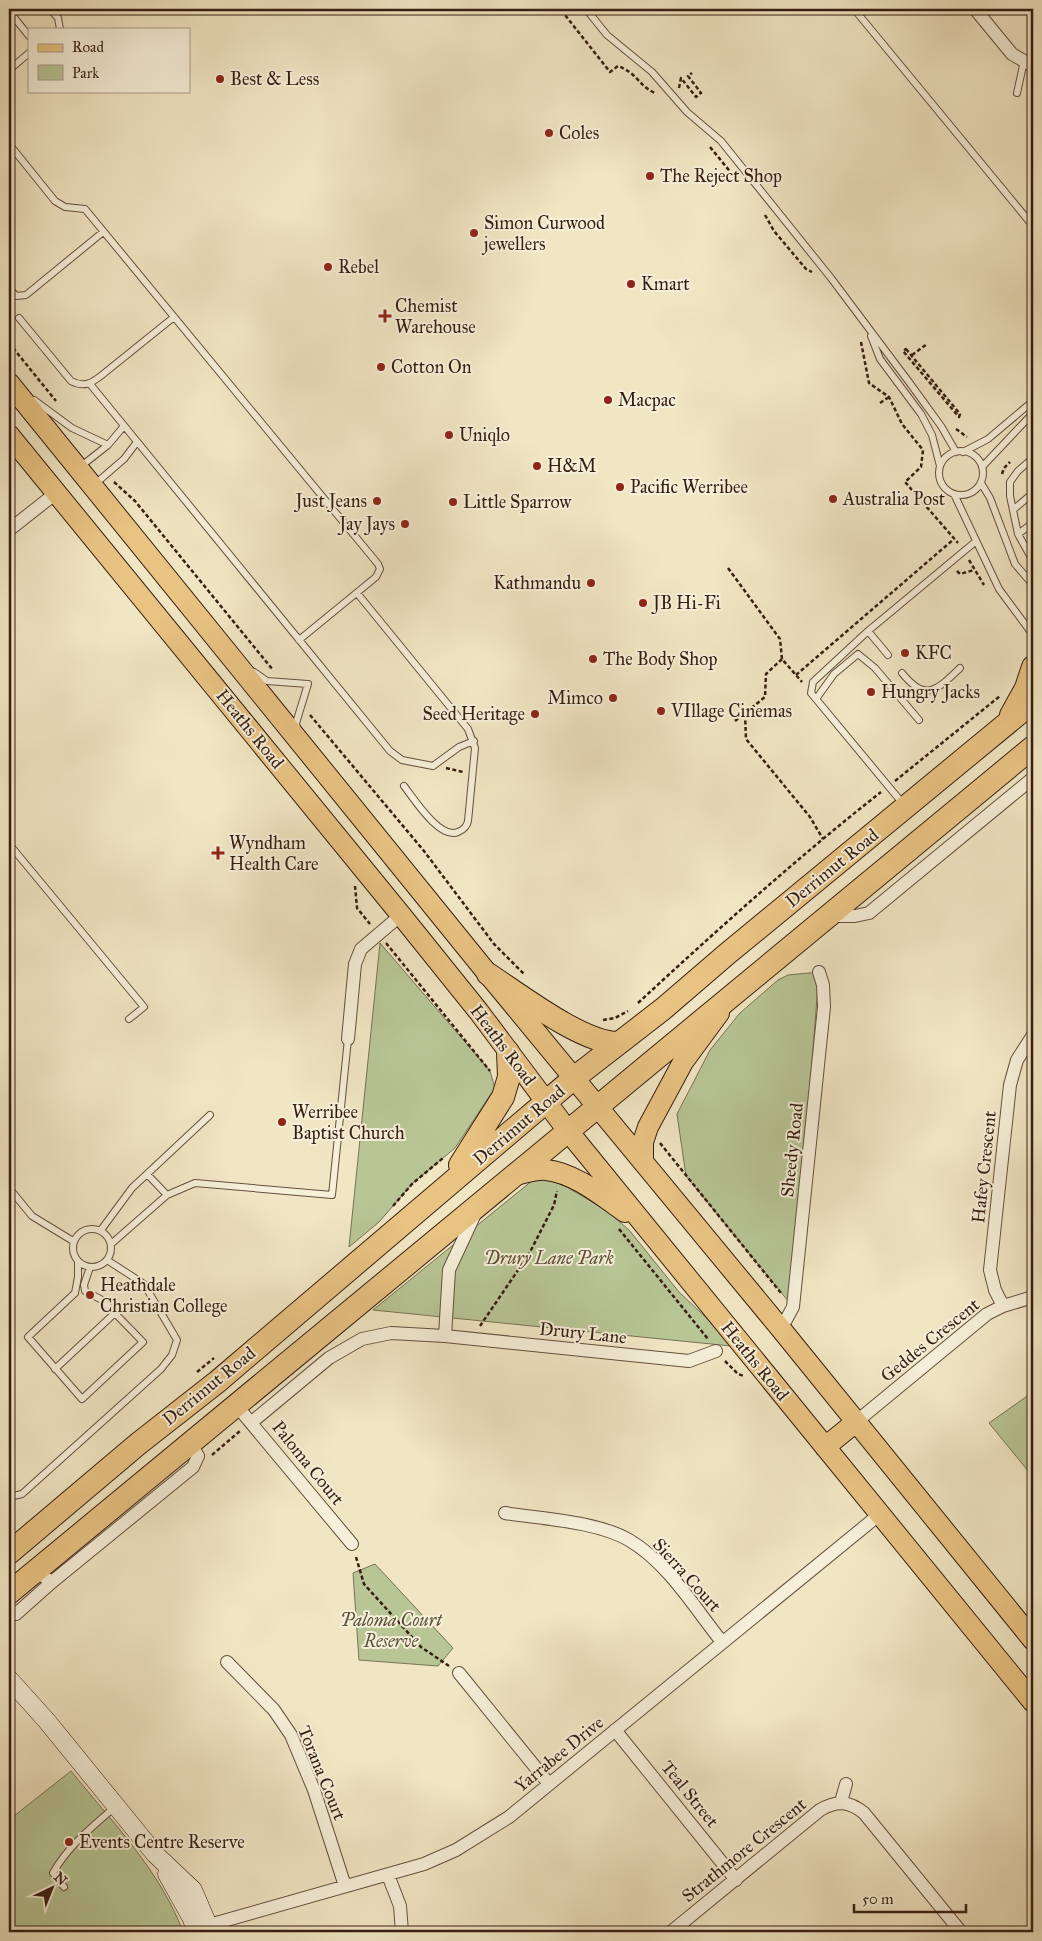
<svg xmlns="http://www.w3.org/2000/svg" width="1042" height="1941" font-family="'IM FELL Great Primer',serif">
  <rect width="100%" height="100%" fill="#f1e6c4"/>
  <filter id="stains"><feTurbulence type="fractalNoise" baseFrequency=".004" numOctaves="4"/><feColorMatrix values="0 0 0 0 .2 0 0 0 0 .09 0 0 0 0 .02 0 0 0 .5 -.17"/></filter>
  <radialGradient id="worn" r=".72"><stop offset=".6" stop-color="#630" stop-opacity="0"/><stop offset="1" stop-color="#630" stop-opacity=".3"/></radialGradient>
  <path fill="#b8c696" stroke="#777254" d="M380,943l110,128 5,17 -40,60 -43,36 -33,38 -30,25z
    M819,972l-26,335 -107,-131 -9,-62 33,-64 30,-37 38,-33 10,-5z
    M553,1179l53,31 23,20 50,62 38,36 14,18 -358,-36 160,-130z
    M1033,1392v85l-44,-54z
    M375,1564l78,84 -15,18 -79,-6 -6,-87z
    M71,1771c41,51 89,99 112,161h-174v-112z"/>
  <g fill="none" stroke-linecap="round" stroke-linejoin="round">
    <g stroke="#654f3e" stroke-width="8">
      <path id="lane" d="M50,9l8,9 2,11
        M586,9l21,26 45,37 35,40 34,29 110,137 78,104 32,44 15,26
        M854,9l179,217
        M9,11l20,25
        M9,70l20,-17
        M1017,93l7,-32
        M9,144l46,57 10,6 20,2 293,355 2,5 -4,8 -77,63
        M9,288l7,8 10,-1 77,-63
        M19,318l52,63c13,7 21,2 31,-6l72,-58
        M871,336l9,23 41,55 11,21 8,31
        M90,384l300,367 12,9 31,6 26,-19 15,-6
        M34,400l38,28 36,17
        M939 473a22 22 0 1 1 44 0a22 22 0 1 1-44 0Z
        M963,452l25,-13 45,-38
        M1033,458l-15,13 -8,11v14l8,38 15,27
        M80,467l28,-22 16,-19
        M982,467l51,-54
        M981,483l9,15 25,66 18,21
        M95,484l29,-25 13,-17
        M954,494l45,95 34,46
        M1014,509l19,-16
        M1018,534l15,-11
        M357,593l111,136 7,19 -7,73c-1,5 -5,9 -10,11 -18,8 -44,-33 -54,-46
        M868,631l20,24
        M254,672l13,9 41,3 -12,39 1,5
        M902,673c24,30 35,17 58,-5
        M816,699l18,-25 24,-20 17,14 44,52
        M904,805l-93,-112 2,-11 55,-51 107,-89
        M9,844l135,163 -15,12
        M147,1174l63,-59
        M9,1188l23,28 41,25
        M73 1248a19 19 0 1 1 38 0a19 19 0 1 1-38 0Z
        M101,1230l31,-42 15,-14 20,21
        M111,1244l56,-49 28,-12 137,12 16,-156
        M78,1261v16l-3,16 -47,44 54,62 61,-57 -41,-42 -17,-9 -1,-6 6,-18
        M55,1369l61,-57
        M9,1497l13,-3 139,-125 11,-14 5,-15 -33,-56 -37,-24
        M64,1887l-11,-14c15,-27 39,-46 62,-66"/>
    </g>
    <g stroke="#654f3e" stroke-width="14">
      <path id="street" d="M975,9l37,45 19,11 2,-2
        M9,530l47,-37
        M829,916h26l14,-3 164,-135
        M348,1039l7,-75 6,-15 40,-34
        M1003,1306l-8,-16 -5,-20 20,-185 7,-25 16,-25
        M781,1329l12,-22 31,-300 -1,-22 -4,-13
        M445,1336l4,-66 26,-56
        M236,1405l116,139
        M252,1422l77,-64 33,-19 29,-6 54,3 244,25 27,-10
        M856,1422l131,-108 16,-8 30,-9
        M505,1513c37,6 91,8 124,27 39,23 65,67 93,102
        M35,1571l17,11 141,-115 5,-11 -8,-13
        M16,1614l36,-32
        M227,1662l47,48 17,25 23,55 31,96
        M459,1673l90,111
        M615,1730l121,150
        M841,1802l5,-18
        M388,1875l12,31 2,26
        M209,1925l215,-61 32,-14 53,-33 371,-303
        M671,1932l149,-122c17,-10 29,-9 44,3l97,119"/>
    </g>
    <g stroke="#361d11" stroke-width="19">
      <path id="secondary" d="M9,1679l37,41 109,134 38,36 18,42
        M167,1874l24,43 6,15"/>
    </g>
    <g stroke="#361d11" stroke-width="22">
      <path id="primary" d="M9,383l479,591 293,355 252,311
        M9,435l392,480 78,97 89,119 465,571
        M643,1162v-20l5,-15 35,-65 36,-49
        M515,1175c10,-2 21,-6 31,-5 29,3 56,26 79,42
        M825,1447l31,-25"/>
    </g>
    <g stroke="#361d11" stroke-width="24">
      <path id="highway" d="M1011,715l15,-27 7,-21
        M488,974c31,20 94,69 130,69
        M460,1165l43,-68 6,-20 -1,-25
        M9,1553l129,-109 79,-62 357,-304 89,-69 64,-55 306,-252
        M9,1593l1024,-846"/>
    </g>
    <path stroke="#361d11" stroke-width="2.5" stroke-dasharray="4 2.5" stroke-linecap="butt" d="M564,9l1,6 45,57 8,-6c19,7 21,20 37,27
      M639,14l6,-5
      M679,88l2,-10 15,19 5,-4 -13,-17 4,-3
      M710,147l27,33
      M765,215l9,16 32,38 6,3
      M861,342l8,41 20,14 13,27 21,26 -2,17 -16,15 53,61
      M9,343l47,58
      M906,349l54,65 -1,3 -56,-66z
      M912,355l15,-11
      M880,403l9,-6
      M956,429l11,8
      M1002,474l2,-6 6,-6
      M114,482l21,19 138,169
      M969,560l15,25
      M728,568l52,71 2,20 20,23
      M957,571l3,3 14,-4
      M782,659l-16,15 -1,23 -20,16 1,26 64,78 13,22
      M796,675l158,-136
      M310,715l114,136 70,93 30,30
      M735,721l10,-8
      M446,768l17,4
      M895,781l105,-85
      M355,886l2,22 13,16
      M386,943l104,128
      M638,1003c79,-73 159,-145 243,-211
      M603,1020l12,-2 13,-7
      M660,1143l121,150
      M393,1206l19,-22 31,-26
      M619,1229l89,110
      M480,1326l49,-72 25,-49 3,-14
      M725,1361l13,13 6,2
      M197,1372l17,-14
      M212,1455l28,-24
      M356,1557l8,27 57,63 28,19"/>
    <use href="#lane" stroke="#f6efd9" stroke-width="6"/>
    <use href="#street" stroke="#f6efd9" stroke-width="12"/>
    <use href="#secondary" stroke="#f6efd9" stroke-width="18"/>
    <use href="#primary" stroke="#e8c382" stroke-width="20"/>
    <use href="#highway" stroke="#e8c382" stroke-width="22"/>
  </g>
  <g fill="#8f2418" stroke="#f6efd9" stroke-width="2">
    <circle cx="220" cy="79" r="5"/>
    <circle cx="549" cy="133" r="5"/>
    <circle cx="650" cy="176" r="5"/>
    <circle cx="474" cy="233" r="5"/>
    <circle cx="328" cy="267" r="5"/>
    <circle cx="631" cy="284" r="5"/>
    <path d="M382.5 308.5h5v5h5v5h-5v5h-5v-5h-5v-5h5z"/>
    <circle cx="381" cy="367" r="5"/>
    <circle cx="608" cy="400" r="5"/>
    <circle cx="449" cy="435" r="5"/>
    <circle cx="537" cy="466" r="5"/>
    <circle cx="620" cy="487" r="5"/>
    <circle cx="833" cy="499" r="5"/>
    <circle cx="377" cy="501" r="5"/>
    <circle cx="453" cy="502" r="5"/>
    <circle cx="405" cy="524" r="5"/>
    <circle cx="591" cy="583" r="5"/>
    <circle cx="643" cy="603" r="5"/>
    <circle cx="905" cy="653" r="5"/>
    <circle cx="593" cy="659" r="5"/>
    <circle cx="871" cy="692" r="5"/>
    <circle cx="613" cy="698" r="5"/>
    <circle cx="661" cy="711" r="5"/>
    <circle cx="535" cy="714" r="5"/>
    <path d="M215.5 845.5h5v5h5v5h-5v5h-5v-5h-5v-5h5z"/>
    <circle cx="282" cy="1122" r="5"/>
    <circle cx="90" cy="1295" r="5"/>
    <circle cx="69" cy="1842" r="5"/>
  </g>
  <g text-anchor="middle" stroke-width="4" stroke-linejoin="round" paint-order="stroke">
    <g font-size="18" fill="#361d11" stroke="#f6efd9" text-anchor="start">
      <text x="230" y="85">Best &amp; Less</text>
      <text x="559" y="139">Coles</text>
      <text x="660" y="182">The Reject Shop</text>
      <text x="484" y="229">Simon Curwood<tspan x="484" dy="21">jewellers</tspan></text>
      <text x="338" y="273">Rebel</text>
      <text x="641" y="290">Kmart</text>
      <text x="395" y="312">Chemist<tspan x="395" dy="21">Warehouse</tspan></text>
      <text x="391" y="373">Cotton On</text>
      <text x="618" y="406">Macpac</text>
      <text x="459" y="441">Uniqlo</text>
      <text x="547" y="472">H&amp;M</text>
      <text x="630" y="493">Pacific Werribee</text>
      <text x="843" y="505">Australia Post</text>
      <text x="367" y="507" text-anchor="end">Just Jeans</text>
      <text x="463" y="508">Little Sparrow</text>
      <text x="395" y="530" text-anchor="end">Jay Jays</text>
      <text x="581" y="589" text-anchor="end">Kathmandu</text>
      <text x="653" y="609">JB Hi-Fi</text>
      <text x="915" y="659">KFC</text>
      <text x="603" y="665">The Body Shop</text>
      <text x="881" y="698">Hungry Jacks</text>
      <text x="603" y="704" text-anchor="end">Mimco</text>
      <text x="671" y="717">VIllage Cinemas</text>
      <text x="525" y="720" text-anchor="end">Seed Heritage</text>
      <text x="229" y="849">Wyndham<tspan x="229" dy="21">Health Care</tspan></text>
      <text x="292" y="1118">Werribee<tspan x="292" dy="21">Baptist Church</tspan></text>
      <text x="100" y="1291">Heathdale<tspan x="100" dy="21">Christian College</tspan></text>
      <text x="79" y="1848">Events Centre Reserve</text>
    </g>
    <g font-size="18" fill="#361d11" stroke="#f6efd9">
      <text transform="translate(250 729) rotate(51)" y="6">Heaths Road</text>
      <text transform="translate(832 868) rotate(-39)" y="6">Derrimut Road</text>
      <text transform="translate(503 1045) rotate(53)" y="6">Heaths Road</text>
      <text transform="translate(519 1125) rotate(-40)" y="6">Derrimut Road</text>
      <text transform="translate(792 1150) rotate(-84)" y="6">Sheedy Road</text>
      <text transform="translate(984 1167) rotate(-84)" y="6">Hafey Crescent</text>
      <text transform="translate(583 1333) rotate(6)" y="6">Drury Lane</text>
      <text transform="translate(930 1340) rotate(-39)" y="6">Geddes Crescent</text>
      <text transform="translate(755 1361) rotate(51)" y="6">Heaths Road</text>
      <text transform="translate(209 1386) rotate(-39)" y="6">Derrimut Road</text>
      <text transform="translate(308 1463) rotate(51)" y="6">Paloma Court</text>
      <text transform="translate(687 1575) rotate(48)" y="6">Sierra Court</text>
      <text transform="translate(559 1754) rotate(-39)" y="6">Yarrabee Drive</text>
      <text transform="translate(322 1773) rotate(68)" y="6">Torana Court</text>
      <text transform="translate(690 1794) rotate(51)" y="6">Teal Street</text>
      <text transform="translate(744 1850) rotate(-39)" y="6">Strathmore Crescent</text>
    </g>
    <g font-size="18" font-style="italic" fill="#5d5039" stroke="#f6efd9">
      <text x="549" y="1264">Drury Lane Park</text>
      <text x="391" y="1626">Paloma Court<tspan x="391" dy="21">Reserve</tspan></text>
    </g>
  </g>
  <rect width="1042" height="1941" fill="none" stroke="#f1e6c4" stroke-width="30"/>
  <rect x="10" y="10" width="1022" height="1921" fill="none" stroke="#361d11" stroke-width="2.5"/>
  <rect x="15" y="15" width="1012" height="1911" fill="none" stroke="#361d11"/>
  <rect x="28" y="28" width="162" height="65" fill="#f6efd9" stroke="#a99b89"/>
  <rect x="38" y="44" width="25" height="8" fill="#e8c382" stroke="#a99b89"/>
  <text x="72" y="52" font-size="15" fill="#361d11">Road</text>
  <rect x="38" y="65" width="25" height="15" fill="#b8c696" stroke="#a99b89"/>
  <text x="72" y="78" font-size="15" fill="#361d11">Park</text>
  <g transform="translate(52 1888) rotate(43)" stroke="#f6efd9" stroke-width="4" paint-order="stroke">
  <path d="M0-4L9 19L0 12L-9 19Z" fill="#361d11"/>
  <text y="-8" font-size="14" font-weight="bold" text-anchor="middle" fill="#361d11">N</text>
  </g>
  <path d="M854 1904v8h112v-8" fill="none" stroke="#361d11" stroke-width="2.5"/>
  <text x="862" y="1904" font-size="15" fill="#361d11" stroke="#f6efd9" stroke-width="4" paint-order="stroke">50 m</text>
  <rect width="100%" height="100%" filter="url(#stains)"/>
  <rect width="100%" height="100%" fill="url(#worn)"/>
</svg>
